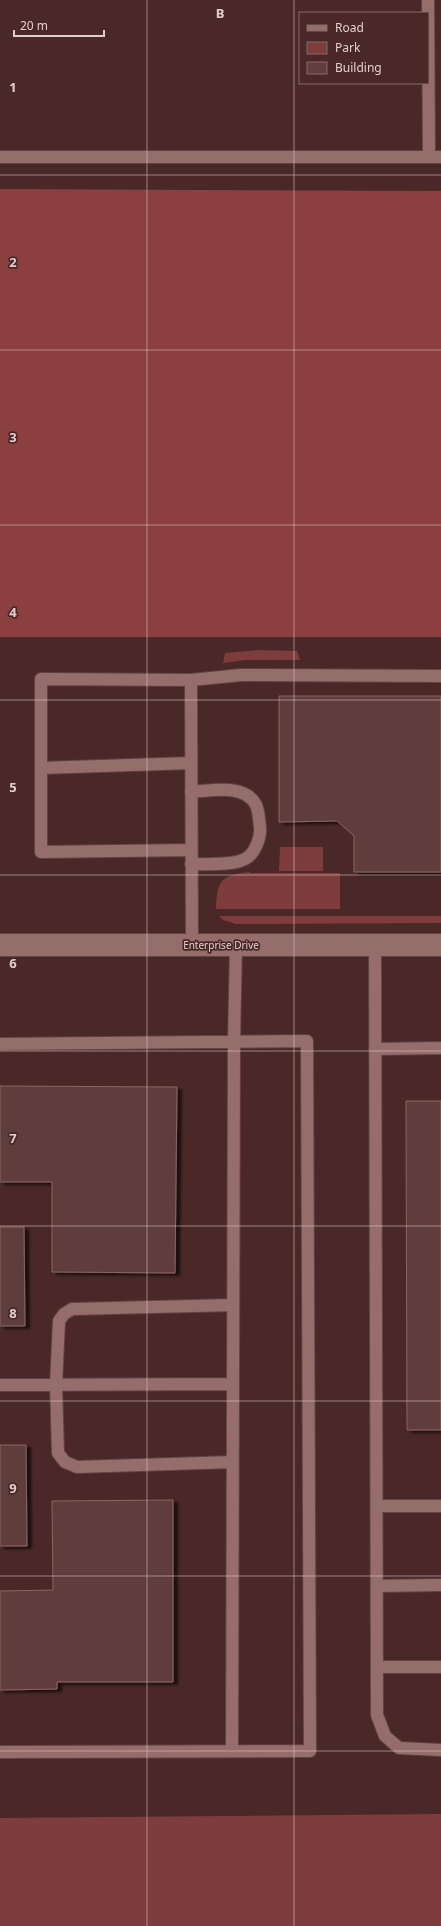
<svg xmlns="http://www.w3.org/2000/svg" width="441" height="1926" font-family="'Noto Sans',sans-serif">
  <defs>
    <filter id="shadow"><feDropShadow dx="4.5" dy="2.5" stdDeviation="1" flood-color="#0009"/></filter>
  </defs>
  <rect width="100%" height="100%" fill="#492827"/>
  <path fill="#7e3d3c" d="M259,650l38,1 3,9h-55l-22,3 2,-10z
    M280,847h43v24h-44z
    M250,872v1h90v36h-124c1,-29 5,-34 34,-37z
    M219,916h222v7l-205,1 -13,-4z
    M441,1814v112h-441v-108z"/>
  <path fill="#8b3f3f" d="M0,189l441,2v446h-441z"/>
  <path fill="#613e3d" stroke="#8a6462" filter="url(#shadow)" d="M279,696h162v176h-87v-36l-17,-15 -58,1z
    M0,1086l177,1 -2,186 -123,-1v-90h-52z
    M406,1101h35v329h-34z
    M0,1227h24l1,99h-25z
    M0,1445h26l1,101h-27z
    M173,1500v182h-116v7l-57,1v-99l53,-1 -1,-89z"/>
  <g fill="none" stroke-linecap="round" stroke-linejoin="round">
    <g stroke="#604445" stroke-width="14">
      <path id="lane" d="M428,0l1,157
        M0,157h441
        M191,680l-150,-1v173l150,-2
        M41,768l150,-5
        M191,864c14,0 47,2 57,-7 8,-6 13,-21 12,-30 -1,-6 -1,-16 -4,-22 -11,-22 -45,-14 -65,-13
        M192,945l-1,-265 50,-5 200,1
        M375,945l2,770 8,21 14,12 42,2
        M0,1044l307,-3 3,710 -310,1
        M375,1049l66,-1
        M0,1385l233,-1
        M233,1462l-156,5 -12,-5 -7,-9 -2,-68 3,-64 5,-7 8,-5 161,-4
        M377,1506h64
        M377,1586l64,-1
        M377,1667h64
        M232,1751l2,-709 2,-97"/>
    </g>
    <g stroke="#604445" stroke-width="24">
      <path id="street" d="M0,945h441"/>
    </g>
    <use href="#lane" stroke="#956e6c" stroke-width="12"/>
    <use href="#street" stroke="#956e6c" stroke-width="22"/>
  </g>
  <path fill="none" stroke="#e4cecd" stroke-width="1" stroke-opacity="0.55" d="M147,0v1926M294,0v1926M0,175h441M0,350h441M0,525h441M0,700h441M0,875h441M0,1051h441M0,1226h441M0,1401h441M0,1576h441M0,1751h441"/>
  <g text-anchor="middle" stroke-width="3.5" stroke-linejoin="round" paint-order="stroke">
    <g font-size="10" fill="#e4cecd" stroke="#492827">
      <text x="221" y="949">Enterprise Drive</text>
    </g>
  </g>
  <g font-size="13" text-anchor="middle" font-weight="bold" fill="#e4cecd" stroke="#492827" stroke-width="3.5" stroke-linejoin="round" paint-order="stroke">
    <text x="220" y="18">B</text>
    <text x="13" y="92">1</text>
    <text x="13" y="267">2</text>
    <text x="13" y="442">3</text>
    <text x="13" y="617">4</text>
    <text x="13" y="792">5</text>
    <text x="13" y="968">6</text>
    <text x="13" y="1143">7</text>
    <text x="13" y="1318">8</text>
    <text x="13" y="1493">9</text>
  </g>
  <rect x="299" y="12" width="130" height="72" fill="#492827" stroke="#876a69"/>
  <rect x="307" y="25" width="20" height="6" fill="#956e6c" stroke="#876a69"/>
  <text x="335" y="32" font-size="12" fill="#e4cecd">Road</text>
  <rect x="307" y="42" width="20" height="12" fill="#7e3d3c" stroke="#876a69"/>
  <text x="335" y="52" font-size="12" fill="#e4cecd">Park</text>
  <rect x="307" y="62" width="20" height="12" fill="#613e3d" stroke="#876a69"/>
  <text x="335" y="72" font-size="12" fill="#e4cecd">Building</text>
  <path d="M14 30v6h90v-6" fill="none" stroke="#e4cecd" stroke-width="2"/>
  <text x="20" y="30" font-size="12" fill="#e4cecd" stroke="#492827" stroke-width="3" paint-order="stroke">20 m</text>
</svg>
